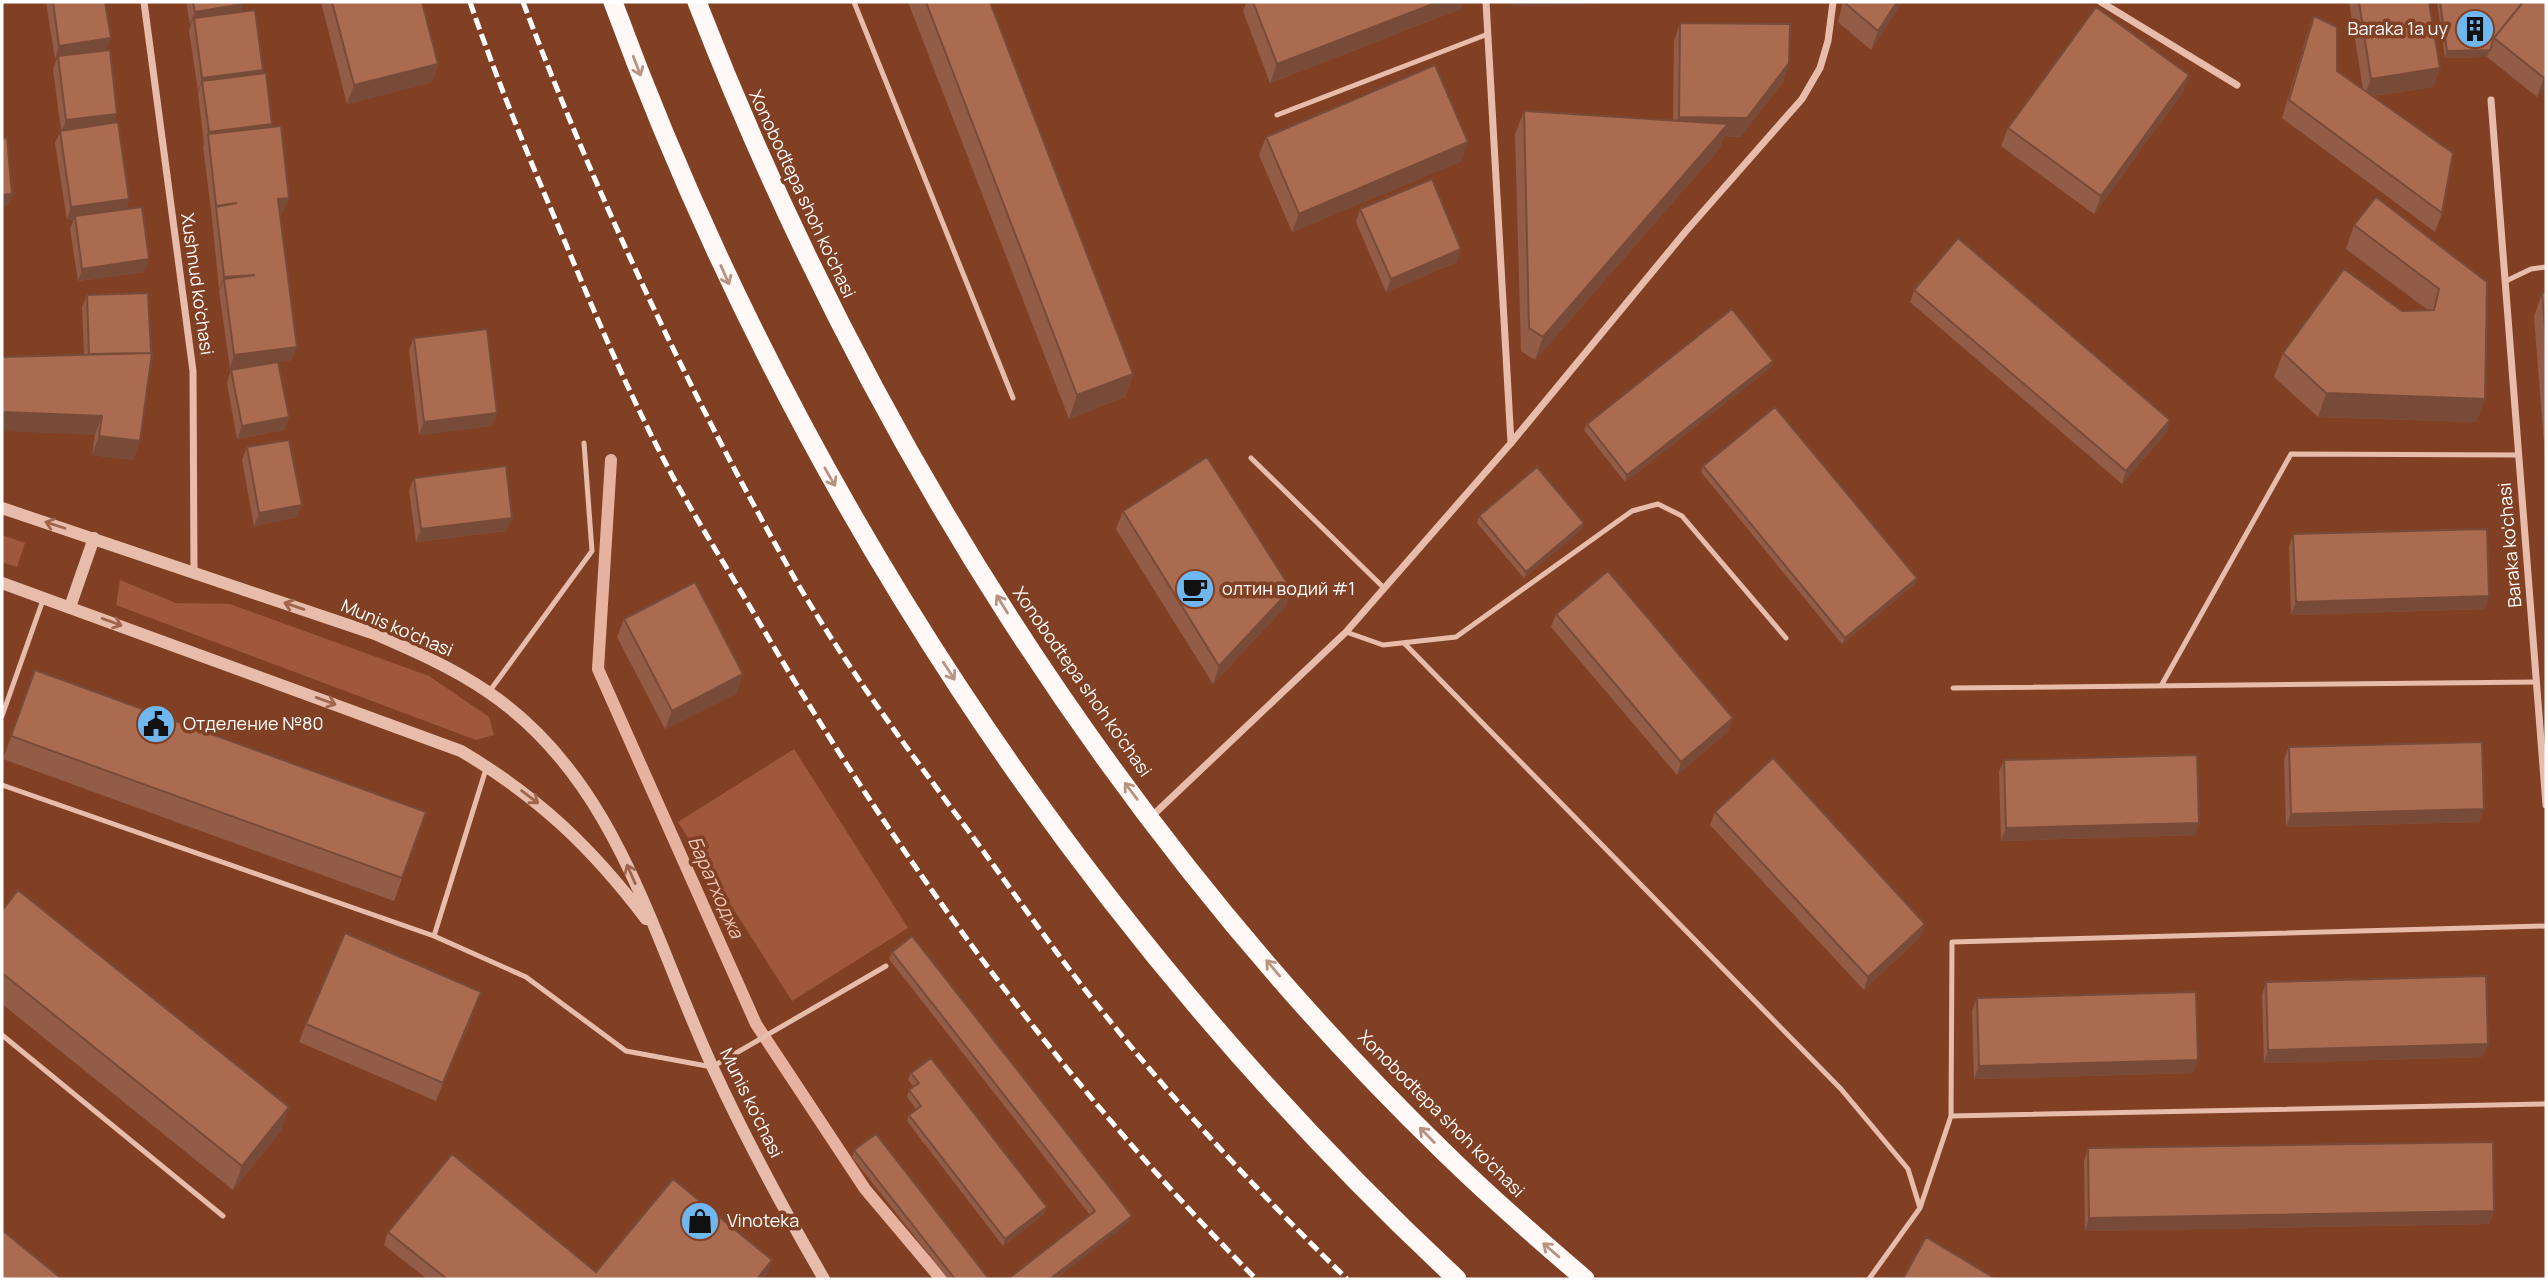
<svg xmlns="http://www.w3.org/2000/svg" width="2548" height="1281" font-family="Manrope,sans-serif">
  <rect width="100%" height="100%" fill="#814024"/>
  <path fill="#9f583c" d="M2,535l23,8 -8,24 -15,-5z
    M120,580l56,23 54,1 199,72 60,41 5,18 -18,5 -360,-135z
    M794,749l114,179 -116,73 -114,-179z"/>
  <g fill="none" stroke-linecap="round" stroke-linejoin="round">
    <path stroke="#e7b3a0" stroke-width="12" d="M611,460l-13,209 158,355 109,165 76,90"/>
    <path stroke="#e7bcab" stroke-width="5" d="M854,2l159,396
      M1277,115l211,-81
      M2506,281l25,-12 15,-2
      M1251,458l133,130
      M1346,632l37,13 73,-8 176,-126 26,-7 24,12 104,122
      M1405,644l436,445 67,80 12,39
      M2161,686l130,-232 228,1
      M1953,688l584,-6
      M489,692l103,-141 -8,-108
      M2,716l41,-116
      M2,785l432,151 92,41 100,74 86,16 174,-101
      M434,936l52,-167
      M2,1035l221,181
      M1951,1116l595,-12
      M1869,1279l51,-71 31,-92 1,-174 594,-16"/>
    <path stroke="#e7bcab" stroke-width="7" d="M144,2l49,369 1,200
      M1486,2l25,441
      M2101,2l136,83
      M2491,100l55,705
      M1151,817l195,-185 165,-189 175,-212 116,-132 18,-31 8,-27 5,-39"/>
    <path stroke="#e7bcab" stroke-width="12" d="M2,508l373,126c39,17 78,34 113,58 129,87 164,244 225,376 33,72 71,142 111,211
      M2,583l459,168c78,46 131,97 185,168
      M70,607l24,-69"/>
    <path stroke="#fef8f6" stroke-width="19" d="M613,2c177,482 468,927 844,1277
      M697,2c165,426 418,831 747,1150 45,44 93,86 141,127"/>
    <path stroke="#fff" stroke-width="5" stroke-dasharray="12 5" stroke-linecap="butt" d="M470,2c28,81 61,161 95,240 33,79 67,159 108,235 28,51 60,100 89,150 139,236 301,457 494,652
      M523,2c75,198 167,393 272,577 51,88 114,172 175,254 42,57 83,117 128,173 76,96 161,187 249,273"/>
  </g>
  <path fill="#935c46" d="M46,2h59l2,49 7,71 15,77 -3,10 18,63 -66,9 -8,-52 4,-10 -7,1 -12,-77 6,-13 -8,-61 4,-11 -2,1z
    M186,2h56l-2,10 21,62 11,50 -1,3 13,84 -5,1 13,148 -62,8 -11,-77 1,-2h-1l-7,-71 -9,-72 1,-2 -6,-51 1,-3 -1,1 -9,-60 2,-7h-1z
    M321,2h101l16,62 -6,18 -85,22z
    M908,2h82l143,372 -8,23 -56,22z
    M1247,2h216l-3,7 -190,74 -27,-72z
    M1843,2h59l-31,48 -33,-28z
    M2349,2h80l11,66 -7,19 -60,9 69,117 -7,19 -153,-114 25,-83 7,-19 23,55 26,18z
    M2437,2h109v83l-9,12 -50,-40 -42,1z
    M1680,23l109,40 -6,19 -43,55 -16,-1 -4,12 -185,212 -14,-9 -6,-217 9,-23 149,10 1,-80z
    M2189,75l-7,18 -88,121 -93,-68 7,-18z
    M1266,137l196,24 -170,71 -33,-77z
    M1360,209l97,53 -71,30 -30,-70z
    M2354,225l133,57 -2,117 -9,23 -158,-5 -44,-40 9,-24 119,-42 26,-1 -82,-61z
    M1914,290l256,130 -4,13 -44,51 -212,-182z
    M2542,293h4v176l-12,-152z
    M87,295l53,146 -7,19 -41,-5 3,-20 -11,-80 -2,-48z
    M414,338l78,88 -73,9 -10,-85z
    M1773,361l-2,6 -146,115 -41,-52 3,-6z
    M231,370l58,47 -5,13 -47,9 -10,-56z
    M247,447l50,70 -43,9 -12,-66z
    M1703,466l214,112 -3,7 -72,59 -141,-172z
    M414,478l93,53 -91,11 -7,-52z
    M1123,511l168,78 -6,18 -72,77 -97,-155z
    M1479,516l103,13 -58,49 -47,-55z
    M2293,534l192,75 -194,6 -2,-68z
    M1556,614l177,104 -5,13 -51,44 -126,-148z
    M624,619l113,74 -72,36 -48,-92z
    M35,670l391,142 -32,89 -391,-142z
    M2289,747l195,62 -5,13 -193,5 -2,-68z
    M2004,760l191,75 -194,6 -2,-69z
    M1715,812l206,124 -57,54 -154,-165z
    M2,911l279,220 -48,59 -231,-186z
    M892,952l240,264 -3,6 -39,-7 -201,-256z
    M2266,982l217,75 -219,6 -2,-68z
    M1977,998l217,75 -220,6 -2,-68z
    M475,1010l-39,91 -137,-59 7,-18z
    M911,1073l133,141 -41,32 -96,-125 2,-6 7,-6 -9,-12 2,-7 5,-3 -6,-7z
    M2088,1148l406,63 -5,13 -404,7 -1,-70z
    M854,1150l135,129h-41l-96,-122z
    M388,1232l208,40 172,1 -6,6h-335l-43,-34z"/>
  <path fill="#784b39" d="M1438,2h25l-3,7 -190,74 7,-19z
    M1513,2h92l-1,2 -93,2z
    M1897,2h5l-31,48 7,-19z
    M243,4l-5,13 -44,1 -3,6h-1l5,-12z
    M111,38l-5,13 -51,8 4,-13z
    M2490,50l-3,7 -42,1 2,-7z
    M1789,63l-6,19 -43,55 -16,-1 -4,12 -185,212 8,-23 129,-202 7,-18z
    M438,64l-6,18 -85,22 7,-19z
    M2440,68l-7,19 -69,10 7,-18z
    M263,70l-5,13 -56,-2 -3,9 -1,1 4,-13z
    M2189,75l-7,18 -88,121 7,-18z
    M2546,75v10l-9,12 7,-19z
    M117,114l-4,13 -52,6 5,-13z
    M272,124l-5,13 -59,-3 1,-2z
    M1468,142l-6,19 -170,71 7,-18z
    M12,194l-4,12 -6,1v-12z
    M289,198l-5,13 -11,1 5,-13z
    M129,199l-4,13 -50,4 -1,3 -7,1 4,-13z
    M1461,249l-4,13 -71,30 5,-13z
    M149,259l-5,13 -66,9 4,-12z
    M255,275l-31,4 -4,10h-1l5,-12z
    M297,347l-5,13 -62,8 4,-13z
    M1773,361l-2,6 -146,115 2,-7z
    M1133,374l-8,23 -56,22 8,-24z
    M2326,393l159,6 -9,23 -158,-5z
    M2,412l100,4 -7,19 -93,-4z
    M497,413l-5,13 -73,9 5,-13z
    M289,417l-5,13 -47,9 5,-13z
    M2170,420l-4,13 -44,51 4,-13z
    M99,436l41,5 -7,19 -41,-5z
    M302,505l-5,12 -43,9 5,-13z
    M512,518l-5,13 -91,11 5,-13z
    M1584,523l-2,6 -58,49 2,-6z
    M1917,578l-3,7 -72,59 3,-6z
    M1291,589l-6,18 -72,77 6,-18z
    M2489,596l-4,13 -194,6 5,-13z
    M743,674l-6,19 -72,36 7,-18z
    M1733,718l-5,13 -51,44 4,-13z
    M2484,809l-5,13 -193,5 5,-13z
    M2199,823l-4,12 -194,6 5,-13z
    M1925,924l-4,12 -57,54 4,-13z
    M481,992l-6,18 -39,91 7,-18z
    M2488,1044l-5,13 -219,6 4,-13z
    M2198,1060l-4,13 -220,6 5,-13z
    M289,1107l-8,24 -48,59 9,-24z
    M1047,1207l-3,7 -41,32 2,-7z
    M2494,1211l-5,13 -404,7 4,-13z
    M1132,1216l-3,6 -73,57h-6z
    M772,1260l-4,13 -6,6h-5z"/>
  <path fill="#ab6b51" stroke="#784b39" stroke-width="2" d="M53,2h52l6,36 -52,8z
    M193,2h49l1,2 -48,8z
    M332,2h90l16,62 -84,21z
    M926,2h64l143,372 -56,21z
    M1253,2h185l-161,62z
    M1845,2h52l-19,29 -33,-28z
    M2359,2h70l11,66 -69,11z
    M2440,2h83l-29,36 -4,12 -43,1z
    M2523,2h23v73l-2,3 -50,-40z
    M2096,7l93,68 -88,121 -93,-68z
    M255,10l8,60 -61,8 -8,-60z
    M2314,16l23,11v44l116,82 -11,60 -153,-113z
    M1680,23l110,1 -1,39 -42,55 -68,-1z
    M110,50l7,64 -51,6 -8,-64z
    M1435,65l33,77 -169,72 -33,-77z
    M266,73l6,51 -63,8 -7,-51z
    M1524,111l204,13 -185,213 -14,-9z
    M118,122l11,77 -58,8 -11,-76z
    M281,126l8,72 -11,1 19,148 -63,8 -10,-76 31,-4 -31,2 -8,-70 21,-4 -21,3 -8,-72z
    M7,138l5,56 -10,1v-56z
    M1432,179l29,70 -70,30 -31,-70z
    M2376,197l111,85 -2,117 -159,-6 -43,-40 61,-84 58,42 32,-1 5,-21 -85,-64z
    M142,207l7,52 -67,10 -7,-53z
    M1958,238l212,182 -44,51 -212,-181z
    M148,293l3,60 -62,1 -2,-59z
    M2542,293h4v48z
    M1732,309l41,52 -146,114 -40,-51z
    M487,329l10,84 -73,9 -10,-84z
    M152,353l-12,88 -41,-5 3,-20 -100,-4v-55z
    M278,362l11,55 -47,9 -11,-56z
    M1775,407l142,171 -72,60 -142,-172z
    M289,440l13,65 -43,8 -12,-66z
    M1207,457l84,132 -72,77 -96,-155z
    M506,466l6,52 -91,11 -7,-51z
    M1537,467l47,56 -58,49 -47,-56z
    M2487,529l2,67 -193,6 -3,-68z
    M1608,571l125,147 -52,44 -125,-148z
    M695,582l48,92 -71,37 -48,-92z
    M35,670l391,142 -24,66 -391,-142z
    M2482,742l2,67 -193,5 -2,-67z
    M2197,755l2,68 -193,5 -2,-68z
    M1773,758l152,166 -57,53 -153,-165z
    M18,890l271,217 -47,59 -240,-193v-62z
    M345,933l136,59 -38,91 -137,-59z
    M912,936l220,280 -82,63h-42l87,-68 -203,-259z
    M2486,976l2,68 -220,6 -2,-68z
    M2196,992l2,68 -219,6 -2,-68z
    M931,1058l116,149 -42,32 -96,-124 12,-9 -12,-16 10,-7 -8,-10z
    M876,1134l113,145h-34l-101,-129z
    M2493,1142l1,69 -405,7 -1,-70z
    M452,1154l144,118 77,-93 99,81 -15,19h-310l-59,-47z
    M2,1230l60,49h-60z
    M1926,1237l70,42h-93z"/>
  <defs><path id="oneway-shaft" d="M-6 0H5M1.5-3L5.5 0L1.5 3" fill="none" stroke-width="1.6" stroke-linecap="round" stroke-linejoin="round" transform="scale(1.75)"/></defs>
  <g stroke="#b99382">
    <use href="#oneway-shaft" transform="translate(637 66) rotate(69)"/>
    <use href="#oneway-shaft" transform="translate(725 275) rotate(66)"/>
    <use href="#oneway-shaft" transform="translate(830 477) rotate(60)"/>
    <use href="#oneway-shaft" transform="translate(1002 604) rotate(-122)"/>
    <use href="#oneway-shaft" transform="translate(949 671) rotate(57)"/>
    <use href="#oneway-shaft" transform="translate(1131 791) rotate(-127)"/>
    <use href="#oneway-shaft" transform="translate(1273 968) rotate(-130)"/>
    <use href="#oneway-shaft" transform="translate(1427 1135) rotate(-134)"/>
    <use href="#oneway-shaft" transform="translate(1551 1250) rotate(-139)"/>
  </g>
  <g stroke="#a0654c">
    <use href="#oneway-shaft" transform="translate(55 525) rotate(-162)"/>
    <use href="#oneway-shaft" transform="translate(294 606) rotate(-161)"/>
    <use href="#oneway-shaft" transform="translate(112 622) rotate(20)"/>
    <use href="#oneway-shaft" transform="translate(326 701) rotate(20)"/>
    <use href="#oneway-shaft" transform="translate(530 797) rotate(37)"/>
    <use href="#oneway-shaft" transform="translate(631 874) rotate(-114)"/>
  </g>
  <defs>
    <g id="building-disc" transform="scale(2.0125)"><circle r="9.5" fill="#6fb7f1" stroke="#814024"/><path d="M-4-6H4V6H1V3H-1V6H-4ZM-2.5-4.3h1.7v1.8h-1.7ZM.8-4.3h1.7v1.8H.8ZM-2.5-1h1.7V.8h-1.7ZM.8-1h1.7V.8H.8Z" fill="#111"/></g>
    <g id="cafe-disc" transform="scale(2.0125)"><circle r="9.5" fill="#6fb7f1" stroke="#814024"/><path d="M-5.5-4.5H6V0H3Q3 3.5 0 3.5H-2.5Q-5.5 3.5-5.5 0ZM3-3.2v2h1.7v-2ZM-6 4.5H4V6H-6Z" fill="#111"/></g>
    <g id="civic-disc" transform="scale(2.0125)"><circle r="9.5" fill="#6fb7f1" stroke="#814024"/><path d="M-.6-6.5H3V-4.5H.6V-3L4-1V1h2V6H-6V1h2V-1L-.6-3ZM-1.2 2.5V6h2.4V2.5Z" fill="#111"/></g>
    <g id="shop-disc" transform="scale(2.0125)"><circle r="9.5" fill="#6fb7f1" stroke="#814024"/><path d="M-5-2.5h2.3a2.7 3.5 0 0 1 5.4 0H5L5.5 6h-11ZM-1.5-2.5h3a1.5 2.3 0 0 0-3 0Z" fill="#111"/></g>
  </defs>
  <g fill-rule="evenodd">
    <use href="#building-disc" x="2475" y="29"/>
    <use href="#cafe-disc" x="1195" y="589"/>
    <use href="#civic-disc" x="156" y="724"/>
    <use href="#shop-disc" x="700" y="1221"/>
  </g>
  <g text-anchor="middle" stroke-width="7" stroke-linejoin="round" paint-order="stroke">
    <g font-size="18" fill="#fff" stroke="#814024" text-anchor="start">
      <text x="2448" y="35" text-anchor="end">Baraka 1a uy</text>
      <text x="1222" y="595">олтин водий #1</text>
      <text x="183" y="730">Отделение №80</text>
      <text x="727" y="1227">Vinoteka</text>
    </g>
    <g font-size="18" fill="#fff" stroke="#814024">
      <text transform="translate(802 194) rotate(65)" y="6">Xonobodtepa shoh ko'chasi</text>
      <text transform="translate(197 284) rotate(82)" y="6">Xushnud ko'chasi</text>
      <text transform="translate(2510 545) rotate(-95)" y="6">Baraka ko'chasi</text>
      <text transform="translate(397 628) rotate(23)" y="6">Munis ko'chasi</text>
      <text transform="translate(1082 682) rotate(55)" y="6">Xonobodtepa shoh ko'chasi</text>
      <text transform="translate(751 1103) rotate(64)" y="6">Munis ko'chasi</text>
      <text transform="translate(1441 1114) rotate(45)" y="6">Xonobodtepa shoh ko'chasi</text>
    </g>
    <g font-size="19" font-style="italic" fill="#eec6b7" stroke="#814024">
      <text transform="translate(716 887) rotate(66)" y="7">Баратходжа</text>
    </g>
  </g>
  <rect width="2548" height="1281" fill="none" stroke="#ffffff" stroke-width="7"/>
</svg>
